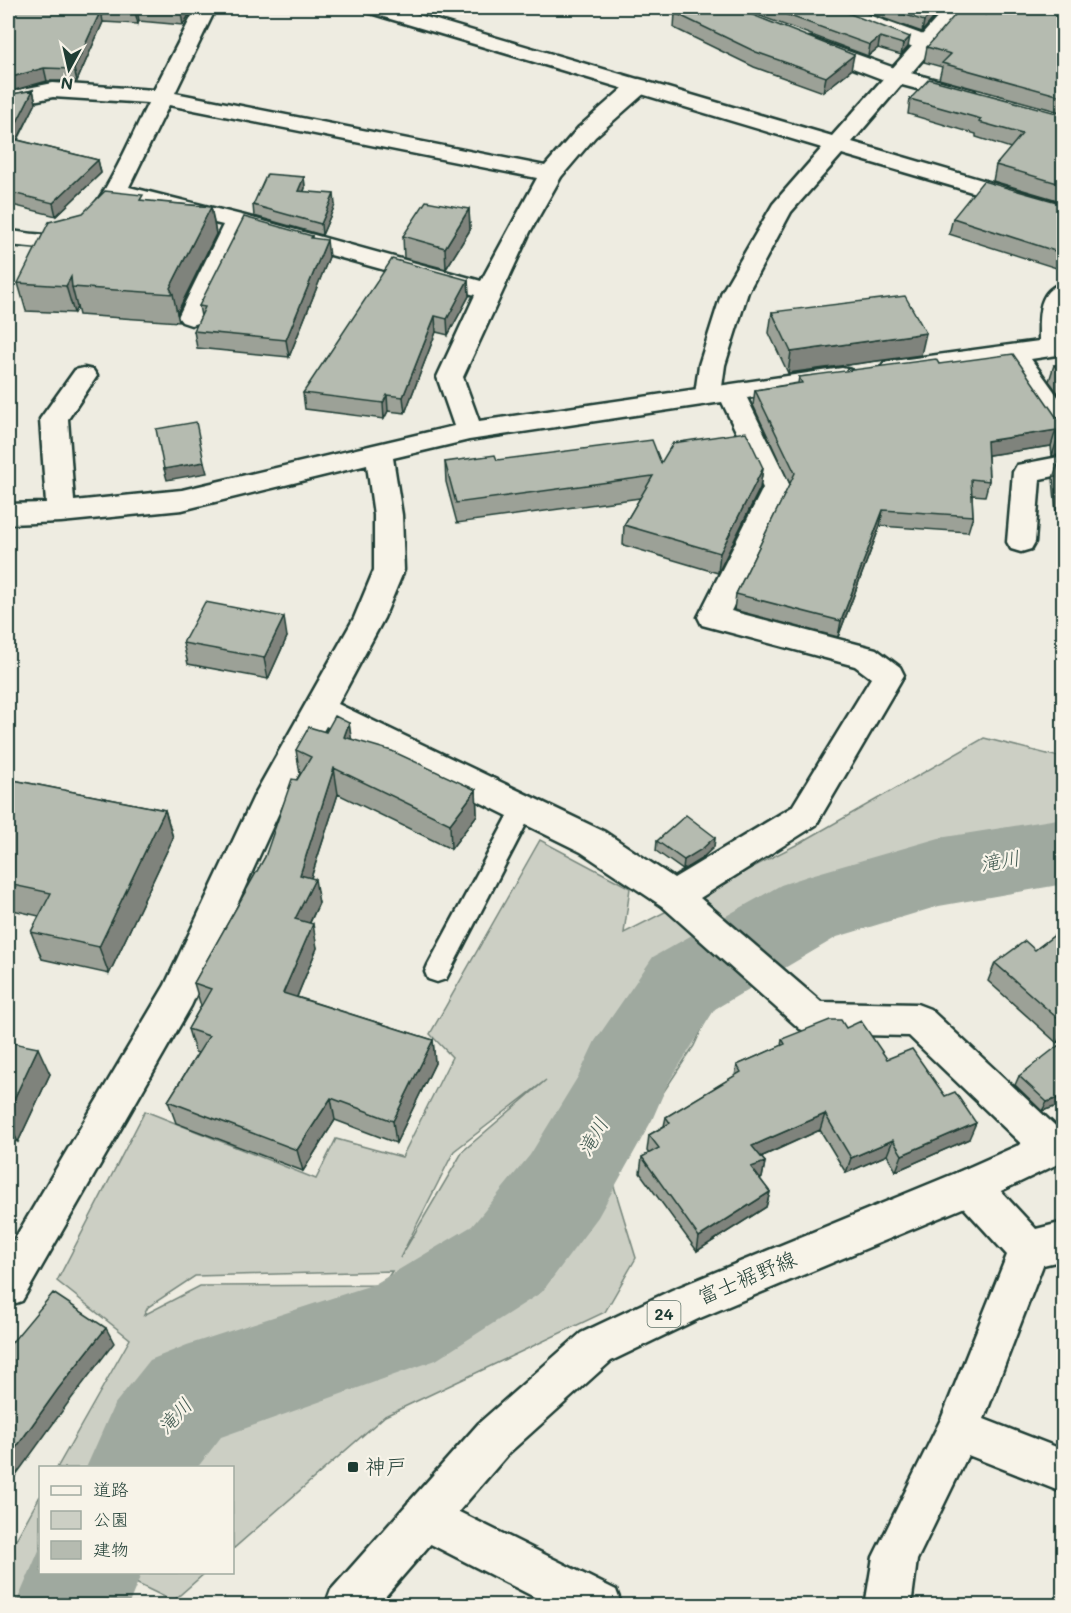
<svg xmlns="http://www.w3.org/2000/svg" width="1071" height="1613" font-family="Mali,'Klee One',sans-serif">
  <rect width="100%" height="100%" fill="#eeece1"/>
  <filter id="ink" filterUnits="userSpaceOnUse"><feTurbulence type="fractalNoise" baseFrequency=".0167" numOctaves="2"/><feDisplacementMap in="SourceGraphic" scale="12" xChannelSelector="R" yChannelSelector="G"/><feConvolveMatrix kernelMatrix="1 2 1 2 8 2 1 2 1" color-interpolation-filters="sRGB"/></filter>
  <g filter="url(#ink)">
    <path fill="#cccfc4" stroke="#76867c" stroke-width="1.5" fill-rule="evenodd" d="M984,738l79,20v107l-196,55 -138,50 -35,76 -84,127 26,85 -31,54 -220,104 -152,133 -1,-81h-175l73,-129 -73,-58 88,-170 171,68 20,-40 66,18 50,-100 -22,-23 110,-194 90,48 -6,45 176,-90zM546,1080l-83,71 -63,107 54,-107zM392,1271l-9,14 -183,1 -56,29 4,-8 47,-31z
      M40,1496v76l33,1 -36,32h-29v-51z
      M115,1573h90l-32,28z"/>
    <g fill="none" stroke-linecap="round" stroke-linejoin="round">
      <path fill="#9fa99f" fill-rule="evenodd" d="M1064,818v66l-125,22 -102,31 -122,72 -47,74 -16,37 -54,97 -56,75 -106,68 -215,77 -24,31h-111l28,-63 36,-45 37,-15 188,-61 97,-58 58,-71 49,-80 16,-34 58,-84 128,-72 30,-10 128,-37z
        M40,1548v24h102l-14,34h-113z"/>
      <g stroke="#1f3d34" stroke-width="5">
        <path id="lane" d="M523,800l8,3 3,6 -88,170 -9,3 -9,-3 -3,-7 3,-7 87,-162z"/>
      </g>
      <g stroke="#1f3d34" stroke-width="5">
        <path id="street" d="M196,8h20l-41,85 370,73 34,-39 52,-46 8,-2 8,2 3,5 -3,5 -52,46 -34,40 -31,55 -67,145 16,44 363,-53 9,2 4,6 -4,6 -104,16 44,90 -60,123 145,38 24,18 4,8 -88,150 -116,73 121,104 96,2 13,5 134,125v27l-12,4 -14,-5 -129,-124 -96,-2 -13,-5 -138,-123 -81,-54 -255,-126 -40,71 -95,209 -169,295 -14,5v-56l157,-265 90,-191 99,-176 20,-48v-55l-7,-50 -185,45 -121,12 -53,2v-20l38,-1 -6,-84 35,-49 9,-2 9,2 4,6 -29,43 6,82 108,-11 272,-64 -17,-49 38,-82 -231,-64 -40,86 -4,5 -9,3 -9,-3 -4,-5 45,-92 -100,-25 -6,9 -28,30 -37,10 -44,-4v-14c19,1 45,9 64,-2 29,-18 60,-94 76,-126l-95,-6 -45,9v-14l45,-9 101,7zM169,105l368,73 -56,103 -236,-65 -116,-29zM722,402l41,86 -65,129 4,8 153,41 16,12 -79,129 -118,71 -69,-46 -267,-128 46,-86 20,-48 -2,-55 -9,-57 76,-18z
          M821,8h28l83,30 3,5 -3,5 -8,1 -8,-1 -92,-36z
          M811,38l92,33 71,19 3,5 -3,5 -8,2 -79,-21 -84,-32 -3,-5 3,-5z
          M1064,283v71l-33,5 33,46v30l-10,-3 -47,-70 -114,15 -9,-2 -4,-6 4,-6 9,-2 146,-20c0,-22 -3,-52 25,-58z
          M1064,456v18l-24,5 -5,63 -4,7 -10,3 -10,-3 -4,-7 6,-70 4,-7z
          M970,1168l14,5 52,56 28,-7v38l-21,5 -59,154 80,31v43l-96,-38 -51,105 -6,46h-46l8,-49 69,-140 65,-162 -51,-56 -5,-13 5,-13z
          M425,1495l191,95 6,16h-70l-143,-73 -6,-16 6,-16z"/>
      </g>
      <g stroke="#1f3d34" stroke-width="5">
        <path id="secondary" d="M364,8h31l437,128 114,-128h21l-115,134 212,62v15l-222,-65 -51,58 -43,80 -23,73 -4,29 -4,6 -9,2 -9,-2 -4,-6 4,-29 23,-73 51,-88 49,-56 -455,-136z"/>
      </g>
      <g stroke="#1f3d34" stroke-width="5">
        <path id="primary" d="M1064,1125v36l-80,38 -284,119 -89,43 -102,92 -132,153h-52l6,-16 148,-167 102,-90 91,-43 284,-117z"/>
      </g>
      <use href="#lane" fill="#f7f3e8" fill-rule="evenodd"/>
      <use href="#street" fill="#f7f3e8" fill-rule="evenodd"/>
      <use href="#secondary" fill="#f7f3e8" fill-rule="evenodd"/>
      <use href="#primary" fill="#f7f3e8" fill-rule="evenodd"/>
    </g>
    <path fill="#9ca197" stroke="#1f3d34" stroke-width="1.5" d="M14,8h179l-10,17 -44,-4 -1,3 -35,-2 -26,59h-30l-39,11v-68z
      M739,8h96l73,39 -7,8 -23,-7 -10,8z
      M854,8h85l-2,6 -15,18z
      M1027,8h37v105l-125,-34 3,-12 -18,-5 3,-15 59,-32z
      M675,13l176,57 -28,22 -69,-25 -80,-39z
      M33,90l3,13 -18,37 80,20 3,13 -45,43 -48,-12v-109z
      M910,99l154,16v87l-71,-21 3,-16 15,-17 -35,-11v-3l-68,-20z
      M304,177l1,11 -1,3 31,14 -13,30 -68,-19 -1,-11z
      M144,201l67,6 5,27 -39,79 2,9 -100,-7 -2,-8 -3,6 -48,-2 -8,-28z
      M1064,204v68l-1,-2 -114,-36 4,-16z
      M469,209l1,21 -24,39 -42,-11 -1,-22z
      M312,236v2l17,19 -40,100 -92,-9 -3,-17 7,-15 -2,-10z
      M468,280l1,16 -21,39 -12,-3 -31,81 -17,-2 -4,8 -79,-10 -2,-16z
      M772,312l149,43 -133,18 -19,-40z
      M939,364l125,56v34l-12,2 -1,-10 -63,9 1,26 -4,15 -13,-1 1,21 -5,16 -88,-6 -42,111 -104,-27 2,-16 54,-110 -37,-79 2,-15 43,-7 1,-6z
      M1054,365h10v36l-15,-20z
      M497,460l164,3 102,5 -3,20 -42,85 -95,-28 1,-20 16,-27 -183,25 -11,-41 -1,-20z
      M1064,462v64l-7,-1 -4,-47 5,-15z
      M287,637l-19,42 -80,-15 -5,-21z
      M349,723l2,16 125,51 1,25 -26,34 -113,-55 -27,84 8,25 -9,20 7,25 -20,49 136,43 2,23 -39,80 -61,-23 -32,51 -127,-48 -8,-22 30,-48 -3,-1 -7,-23 13,-23 -7,-23 71,-126 32,-77 3,-6 -4,-24 30,-18z
      M8,779l157,31 8,28 -64,136 -67,-15 -11,-27 8,-16 -31,-7z
      M715,837l-1,10 -13,12 -18,11 -27,-19 1,-10z
      M1064,928v110l-7,5 -69,-62 7,-18 40,-13z
      M846,1028l41,31 82,80 -73,32 -9,-16 -41,18 -26,-43 -59,27 4,5 -3,16 -2,1 10,13 -4,15 -69,44 -57,-78 2,-16 7,-3 -2,-3 2,-16 15,-9 2,-9 69,-41 2,-11 44,-19 1,-7z
      M8,1042l42,32 -32,68 -10,-2z
      M1064,1050v54l-22,7 -27,-26 4,-9z"/>
    <path fill="#7f837b" stroke="#1f3d34" stroke-width="1.5" d="M184,8h9l-10,17 -2,-12z
      M936,8h3l-2,6 -15,18 2,-11z
      M137,9l2,12 -1,3 -3,-12z
      M101,10l2,12 -26,59 -3,-12z
      M880,37l-2,11 -10,8 2,-11z
      M910,37l-2,10 -7,8 2,-11z
      M854,55l-3,15 -28,22 3,-15z
      M44,68l3,13 -39,11v-14z
      M33,90l3,13 -24,47 -3,-12z
      M98,160l3,13 -45,43 -3,-13z
      M304,177l1,11 -5,14 -2,-11z
      M334,194l1,11 -13,30 -1,-11z
      M211,207l5,27 -39,79 -4,-19 -3,-6z
      M469,209l1,21 -24,39 -1,-21z
      M327,240l2,17 -40,100 -3,-17z
      M71,277l1,10 5,20 -3,6 -8,-27z
      M468,280l1,16 -21,39 -1,-16z
      M435,316l1,16 -31,81 -2,-16z
      M926,333l-5,22 -133,18 3,-21z
      M387,395l1,16 -4,8 -1,-16z
      M1056,430l-5,16 -69,10 5,-15z
      M1064,439v15l-12,2 5,-16z
      M204,462l3,11 -40,7 -3,-11z
      M763,468l-3,20 -42,85 2,-20z
      M883,510l-3,16 -42,111 3,-16z
      M284,617l3,20 -19,42 -4,-21z
      M349,723l4,26 -9,-12z
      M334,768l4,26 -34,105 -4,-24z
      M476,790l1,25 -26,34 -1,-25z
      M165,810l8,28 -64,136 -10,-27z
      M715,837l-1,10 -13,12 -18,11 1,-10z
      M315,879l4,24 -19,40 -5,-24z
      M313,924l4,24 -28,68 -6,-23z
      M1064,1030v8l-7,5z
      M433,1040l2,23 -39,80 -3,-22z
      M38,1048l12,26 -32,68 -10,-20v-10z
      M1064,1096v8l-22,7 5,-9z
      M331,1098l4,22 -32,51 -6,-21z
      M825,1114l-5,16 -71,32 3,-16z
      M976,1123l-7,16 -73,32 6,-16z
      M893,1140l-6,15 -41,18 5,-15z
      M765,1162l-3,16 -15,5 4,-16z
      M770,1192l-4,15 -69,44 2,-14z
      M106,1328l8,15 -46,60 -60,83v-27l50,-70z"/>
    <path fill="#b5bbb0" stroke="#1f3d34" stroke-width="1.5" d="M14,8h170l-3,5 -44,-4 -2,3 -34,-2 -27,59 -30,-1 -36,10v-35l5,-11h-5v-8z
      M687,8h48l119,47 -28,22 -70,-25 -81,-39z
      M768,8h67l75,29 -7,7 -23,-7 -10,8z
      M885,8h51l-12,13z
      M961,8h3l22,7 6,-7h35l37,8v81l-122,-34 9,-9 -24,-7z
      M929,79l135,36v70l-68,-20 26,-31 -43,-12 2,-3 -71,-20z
      M33,90l-24,48 89,22 -45,43 -45,-11v-97z
      M267,174l37,3 -6,14 36,3 -13,30 -68,-19z
      M983,181l81,23v50l-111,-36z
      M105,191l38,4 -3,5 71,7 -41,81 3,6 -101,-7 -1,-10 -5,9 -48,-3 31,-61 34,-9z
      M426,201l43,8 -24,39 -42,-12z
      M244,217l68,19 -1,2 16,2 -41,100 -92,-9 11,-24 -6,-1z
      M392,259l76,21 -21,39 -12,-3 -32,81 -16,-2 -4,8 -80,-10z
      M905,296l21,37 -135,19 -19,-40z
      M1013,354l44,64 7,2v19l-7,1 -1,-10 -69,11 2,40 -18,-2 2,37 -90,-6 -42,111 -105,-27 59,-121 -40,-83 47,-7 -3,-6 137,-18 3,5z
      M1054,365h10v14z
      M196,422l8,40 -40,7 -8,-40z
      M746,432l17,36 -43,85 -96,-28 29,-49 -197,27 -11,-41 50,-7 2,5 155,-20 9,23 12,-20z
      M1064,462v47h-2l-4,-46z
      M205,602l79,15 -20,41 -81,-15z
      M335,716l14,7 -5,14 48,14 84,39 -26,34 -116,-56 -34,107 15,4 -20,40 18,5 -30,69 150,47 -40,81 -62,-23 -34,52 -129,-49 41,-65 -21,-7 23,-40 -17,-6 71,-126 27,-78 5,1 14,-23 -15,-7 13,-23 17,5z
      M8,779l157,31 -66,137 -68,-15 20,-39 -43,-9z
      M686,815l29,22 -13,12 -18,11 -27,-19z
      M1064,928v96l-69,-61 30,-22 10,9z
      M830,1020h11l5,8 15,-7 26,38 25,-10 33,47 10,-4 21,31 -74,32 -9,-15 -42,18 -26,-44 -73,32 13,16 -14,5 19,25 -71,45 -57,-80 17,-9 -10,-13 21,-12 -4,-6 75,-45 -4,-7 48,-21 -3,-5z
      M8,1042l30,6 -30,64z
      M1059,1045l5,5v46l-17,6 -28,-26z
      M53,1293l53,35 -48,61 -50,70v-112z"/>
  </g>
  <rect fill="#1f3d34" stroke="#f7f3e8" stroke-width="2" x="347" y="1461" width="12" height="12" rx="3"/>
  <g text-anchor="middle" stroke-width="4.5" stroke-linejoin="round" paint-order="stroke">
    <rect fill="#f7f3e8" stroke="#60746a" stroke-width="1.5" x="647.5" y="1301" width="33" height="26" rx="4.5"/>
    <g font-size="16" font-weight="bold" fill="#1f3d34">
      <text x="664" y="1320">24</text>
    </g>
    <g font-size="20" font-style="italic" fill="#3f584f" stroke="#f7f3e8">
      <text transform="translate(1000 861) rotate(-10)" y="7">滝川</text>
      <text transform="translate(593 1137) rotate(-60)" y="7">滝川</text>
      <text transform="translate(175 1416) rotate(-47)" y="7">滝川</text>
    </g>
    <g font-size="21" fill="#1f3d34" stroke="#f7f3e8">
      <text transform="translate(747 1278) rotate(-23)" y="7">富士裾野線</text>
    </g>
    <g font-size="21" fill="#1f3d34" stroke="#f7f3e8" text-anchor="start">
      <text x="365" y="1474">神戸</text>
    </g>
  </g>
  <rect width="1071" height="1613" fill="none" stroke="#f7f3e8" stroke-width="30"/>
  <rect x="15" y="15" width="1041" height="1583" fill="none" stroke="#1f3d34" stroke-width="2" filter="url(#ink)"/>
  <rect x="39" y="1466" width="195" height="108" fill="#f7f3e8" stroke="#a1aaa0" stroke-width="1.5"/>
  <rect x="51" y="1486" width="30" height="9" fill="#f7f3e8" stroke="#a1aaa0" stroke-width="1.5"/>
  <text x="93" y="1496" font-size="18" fill="#1f3d34">道路</text>
  <rect x="51" y="1511" width="30" height="18" fill="#cccfc4" stroke="#a1aaa0" stroke-width="1.5"/>
  <text x="93" y="1526" font-size="18" fill="#1f3d34">公園</text>
  <rect x="51" y="1541" width="30" height="18" fill="#b5bbb0" stroke="#a1aaa0" stroke-width="1.5"/>
  <text x="93" y="1556" font-size="18" fill="#1f3d34">建物</text>
  <g transform="translate(69 69) rotate(188)" stroke="#f7f3e8" stroke-width="4.5" paint-order="stroke">
  <path d="M0-4.5L10 22L0 15L-10 22Z" fill="#1f3d34"/>
  <text y="-9" font-size="16" font-weight="bold" text-anchor="middle" fill="#1f3d34">N</text>
  </g>
</svg>
